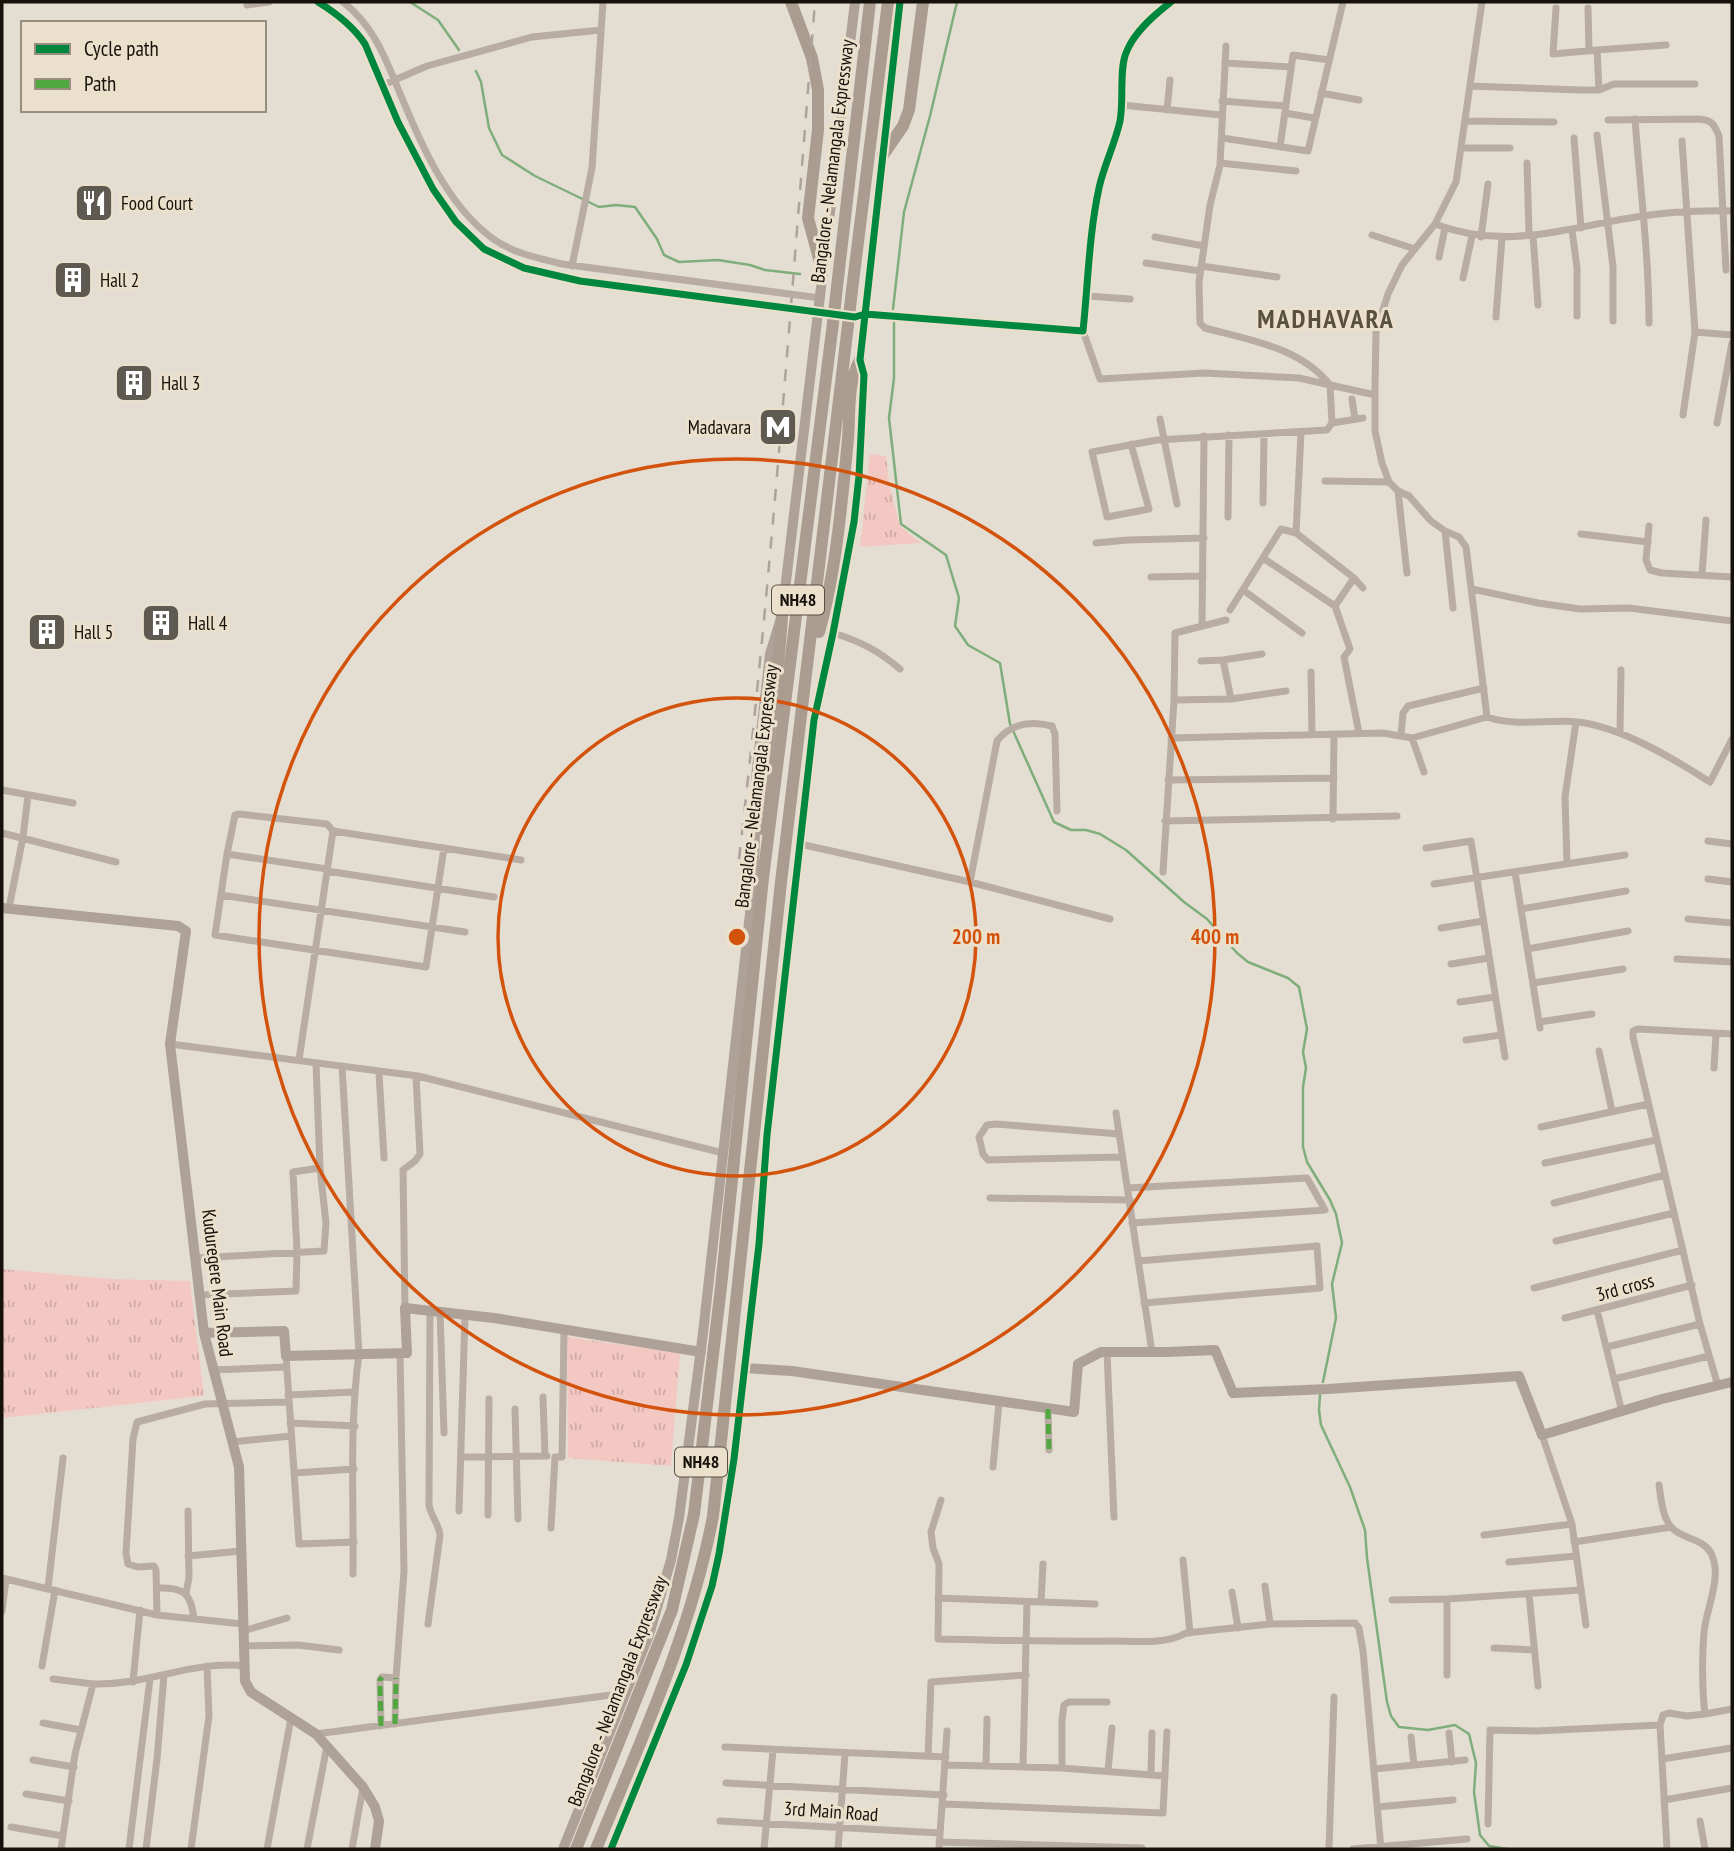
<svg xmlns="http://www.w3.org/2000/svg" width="1734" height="1851" font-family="'PT Sans Narrow',sans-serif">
  <defs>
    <pattern id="grass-tufts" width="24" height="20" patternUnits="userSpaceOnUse" patternTransform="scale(1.75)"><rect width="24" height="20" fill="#f3c7c2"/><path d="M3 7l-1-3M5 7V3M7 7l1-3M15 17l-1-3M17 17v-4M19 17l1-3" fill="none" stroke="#d0aaa5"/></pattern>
  </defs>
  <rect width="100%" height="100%" fill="#e4ded2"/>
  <path fill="url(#grass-tufts)" d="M870,454l16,2 3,27 11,43 21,17 -61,4z
    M2,1269l109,10 79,2 14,115 -202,22z
    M567,1337l113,16 -9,113 -103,-8z"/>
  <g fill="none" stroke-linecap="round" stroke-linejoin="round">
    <path stroke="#7fae7c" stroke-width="2.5" d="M410,2l28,18 21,30
      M476,71l5,11 8,46 13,27 33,21 64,31 17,-2 19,2 22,32 7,16 15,7 39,-2 32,5 15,5 35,4
      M893,309l11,-97 26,-96 27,-114
      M894,323v55l-5,40 12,106 45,31 13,43 -4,28 13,19 32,18 10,61 44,98 17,8h15l14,4 26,16 58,52 23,17 30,34 11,9 40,16 11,9 8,42 -4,23 3,16 -3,19v60l4,15 23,38 6,14 6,29 -10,41 4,34 -13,64
      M1320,1395l-1,15 2,15 29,62 15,43 2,28 20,144 4,14 8,11 29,3 27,-5 14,9 7,29 -2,29 6,43 9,11 18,3"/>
    <path stroke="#b8aca3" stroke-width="7" d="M318,2c15,9 30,19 41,33 21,28 30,71 47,102 20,39 40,87 79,112 49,32 113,34 169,41 55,8 109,15 164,22
      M343,2c30,23 42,55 56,89 21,51 47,113 93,147 20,15 46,20 70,26l258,34
      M247,5l22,-3
      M1556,8l-3,46 44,-4 2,40
      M1588,8l1,43
      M1597,50l69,-5
      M1225,63l66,4
      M383,85l44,-19 105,-29 69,-7
      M1470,86l111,4h18l15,-6h81
      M1321,93l38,7
      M1222,101l64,5
      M1122,105l99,10
      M1167,110l3,-30
      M1285,113l29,5
      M1635,119c5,68 14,136 14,204
      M1608,120l91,-1c13,1 15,5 20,17l7,134
      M1465,121l89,1
      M1597,135l16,132v54
      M1222,138l86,13 35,-149
      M1574,138l7,90
      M1682,141l13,191 -12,83
      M1280,147l13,-92 36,5
      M1461,148h49
      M1220,163l76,8
      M1527,163l2,72
      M1435,224c71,27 129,4 201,-7 31,-5 65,-7 96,-6
      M1572,230l5,38v48
      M1372,235l43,14
      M1533,235l5,70
      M1155,237l49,9
      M1481,237l7,-53
      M1439,257l6,-29
      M1146,263l54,8
      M572,266l20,-98 11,-166
      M1201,266l76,11
      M1463,278l9,-42
      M1087,296l43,3
      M1496,317l6,-79
      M1083,331l17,48 104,-6 95,5 76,17
      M1695,332l37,3
      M1352,399l3,20
      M1160,419l17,85
      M1332,423l31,-5
      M1717,423l15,-80
      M1131,444l18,65 -42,8 -15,-65 65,-12 170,-10 5,-7 -2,-38c-30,-38 -81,-45 -125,-57l-5,-5 -1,-41 11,-77 10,-40 6,-119
      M1325,481l64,1
      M1398,491l9,82
      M1263,503l1,-69
      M1228,517l1,-82
      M1649,526l-3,34 4,10 12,3 70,4
      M1445,531l8,77
      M1296,533l5,-100
      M1581,534l67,8
      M1096,543l32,-3 76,-2
      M1263,558l72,48
      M1702,575l4,-55
      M1151,577l52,-1
      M1354,578l9,10
      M1472,589l66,14 42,6 49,-1 103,13
      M1243,590l59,43
      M1230,610l51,-81 15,4 58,45 -19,28 15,43 -6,8 15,76
      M1202,625l2,-189
      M833,633c27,8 46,18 67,36
      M1223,660l39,-6
      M1201,661l22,-1 8,39
      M1311,672l1,62
      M1174,700l57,-1 55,-8
      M1487,717c30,10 61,2 91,5 43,5 96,37 132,60l22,-43
      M1620,732l1,-62
      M1401,735l2,-22 5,-7 76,-18
      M1171,738l212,-5 29,5 75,-21 -21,-170 -7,-10 -14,-6 -14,-10 -22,-25 -11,-5 -9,-9 -7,-19 -7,-32v-44l1,-55 12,-38 14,-29 33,-41 21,-42 26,-180
      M1412,738l12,34
      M1168,780l166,-2
      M2,790l71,13
      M1333,819l1,-85
      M1165,821l232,-5
      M2,833l114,29
      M1708,841l24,3
      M800,844l170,38 140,37
      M1426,848l45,-7 34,216
      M227,854l8,-39 4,-1 88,10 6,7
      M1567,863l-2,-66 11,-75
      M327,869l-100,-15 -12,81 211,32 18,-119
      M327,871l167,26
      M1163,872l11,-172 1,-67 51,-13
      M1515,872l25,156
      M1708,879l24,3
      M970,882l27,-141c14,-18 35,-20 55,-15l3,8 2,77
      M1434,884l191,-29
      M221,895l244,37
      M9,908l14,-71 5,-42
      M1521,909l105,-18
      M1688,919l44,4
      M1441,928l42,-7
      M1527,949l101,-18
      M1677,959l55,3
      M1451,964l38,-6
      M1533,983l90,-14
      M1460,1002l35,-5
      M1539,1022l53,-8
      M1466,1040l35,-5
      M170,1044l248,32 305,77
      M1599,1051l13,60
      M299,1060l34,-229 188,29
      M342,1066l17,288c-10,72 -5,147 -6,220
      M1714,1068l2,-34
      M379,1073l5,85
      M1116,1113l36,239
      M1541,1127l107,-23
      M1119,1134l-123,-10 -9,1 -8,12 4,17 5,6 134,-3
      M1545,1163l111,-23
      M1128,1188l179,-10 18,32 -193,13
      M990,1198l140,2
      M1554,1203l111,-28
      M1556,1241l118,-28
      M197,1258l127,-7 2,-28 -6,-55 -4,-105
      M1138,1261l179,-15 3,42 -176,15
      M1534,1288l149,-38
      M201,1295l95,-4 1,-39 -4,-80 27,-4
      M405,1308l-2,-138 12,-9 5,-7 -4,-78
      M1597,1310l25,102
      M440,1312l4,121
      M1565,1318l127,-33
      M1607,1347l93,-23
      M1107,1352l7,165
      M286,1356l13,188 55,-2
      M212,1370l74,-3
      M1614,1379l95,-23
      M1718,1386l-18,-62 -67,-287v-6l5,-2 94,5
      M288,1395l66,-3
      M543,1397l2,59h2
      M515,1409l3,110
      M1048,1409l1,41
      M290,1423l65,3
      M1542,1435l30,89 14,101
      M232,1442l59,-6
      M462,1457l83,-1
      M993,1467l6,-65
      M294,1473l60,-4
      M1659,1485c2,13 3,31 12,42 10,12 32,11 40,26 12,24 -5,55 -7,80 -2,23 -2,57 1,81l-18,2 -18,-3 -6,2 -3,10 7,124
      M941,1500l-10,32 2,16 6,16 -1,75c58,1 115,3 173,2 23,0 54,4 75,-8l84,-9 85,-1 4,5 4,23 18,198
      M459,1511l6,-196
      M488,1515l1,-116
      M551,1528l4,-71h7l2,-127
      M1484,1535l88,-11
      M1574,1542l97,-15
      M188,1556l53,-5
      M1183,1560l7,73
      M1509,1562l67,-6
      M2,1578l155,37 86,9
      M1265,1586l5,38
      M48,1588l15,-130
      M157,1588c26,-1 34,4 37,31
      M1232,1592l6,36
      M186,1594l3,-17 -1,-66
      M1529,1594l9,92
      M938,1598l157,6
      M1447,1599v76
      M1392,1600l55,-1 134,-9
      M1041,1602l2,-38
      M2,1611l4,-32
      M157,1615l-1,-45 -2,-4 -16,1 -10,-3 -2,-11 7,-114 4,-17 68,-18 83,-2
      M428,1624l12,-89c-1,-11 -9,-18 -11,-30l1,-194
      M243,1631l44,-13
      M243,1646l55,-1 41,5
      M1494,1648l40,2
      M42,1666l13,-76
      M53,1679l40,5
      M133,1682l7,-72
      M1705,1714l27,-5
      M43,1723l38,7
      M395,1724l1,-46 8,-107 -4,-218
      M381,1726l-1,-46 2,-3 14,1
      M1449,1733l3,29
      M316,1734l310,-41
      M1411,1737l3,28
      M725,1747l221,10
      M928,1756l3,-74 95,-7
      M1662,1759l70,-11
      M33,1760l41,7
      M946,1765l116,3 103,8
      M986,1765l1,-46
      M1023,1766l4,-164
      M1062,1768v-48l2,-15 5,-3h38
      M1374,1769l91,-9
      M1108,1771l4,-43
      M1151,1774l1,-41
      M726,1783l218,12
      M26,1794l43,7
      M1664,1800l68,-12
      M944,1804l219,9 4,-81
      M1377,1807l76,-7
      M720,1821l220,12
      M1700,1821l5,28
      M1488,1824l2,-94 46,1 124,-6
      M11,1827l52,9
      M939,1842l203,6
      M61,1849l14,-95 18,-70c52,2 99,-24 151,-18
      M129,1849l21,-170
      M146,1849l11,-90 7,-84
      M191,1849l18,-133 -2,-50
      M267,1849l24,-131
      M307,1849l20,-103
      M352,1849l11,-62
      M764,1849l9,-99
      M838,1849l7,-95
      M939,1849l8,-118
      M1329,1849l5,-152
      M1353,1849l114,-10"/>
    <path stroke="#aea197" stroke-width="10" d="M818,312l37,5 10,-3 218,17c5,-48 6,-97 16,-143 5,-23 16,-44 21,-67 4,-21 -1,-51 6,-68 8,-21 28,-38 45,-51
      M2,908l176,18 8,5 -16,113 34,289 35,134 6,214 6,11 65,42 47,53 12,20 4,14 -4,28
      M204,1333l80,-2 2,25 121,-3 -2,-45 89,10 207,34
      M744,1368l48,3 282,41 4,-48 23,-12h67l47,-2 18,43 95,-4 191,-13 23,59 120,-36 70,-17
      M563,1849l86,-214 22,-75 8,-42 24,-185 51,-455 2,-101 14,-123 12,-39 73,-613
      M611,1849l75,-184 26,-79 7,-32 15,-95 25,-215 8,-109 47,-415 19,-87 21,-111 5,-46 5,-101 -4,-15 40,-358"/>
    <path stroke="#ab9c90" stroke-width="12" d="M791,2l21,56 6,32v40l-10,88 14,52
      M883,155l20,-29 6,-16 14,-108
      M837,287l33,-285
      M852,290l36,-288
      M819,632c17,-59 23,-132 29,-193 2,-25 -1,-57 12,-79
      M762,829c-1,-72 17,-143 20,-214
      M576,1849l96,-239 22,-96 27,-227 42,-409 70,-555
      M596,1849c45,-109 95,-217 117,-333l68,-634 67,-557"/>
    <path stroke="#aca39b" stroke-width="2.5" stroke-dasharray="12 12" stroke-linecap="butt" d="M739,859c33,-285 53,-571 76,-857"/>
    <path stroke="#ab9c90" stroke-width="12" d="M833,323l4,-36
      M848,325l4,-35"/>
    <path stroke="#51a841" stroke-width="5" stroke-dasharray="10 5" stroke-linecap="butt" d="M778,427h3l4,14z
      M1048,1409l1,41
      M395,1724l1,-46
      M381,1726l-1,-46 2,-3"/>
    <g stroke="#ebe0cb" stroke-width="11">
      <path id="cycleway" d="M318,2c18,11 35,24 47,42l33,78 35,67 23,33 28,27 40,19 56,13 275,36 10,-3 218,17c5,-48 6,-97 16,-143 5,-23 16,-44 21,-67 4,-21 -1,-51 6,-68 8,-21 28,-38 45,-51
        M611,1849l75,-184 26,-79 7,-32 15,-95 25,-215 8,-109 47,-415 19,-87 21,-111 5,-46 5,-101 -4,-15 40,-358"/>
    </g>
    <use href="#cycleway" stroke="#00873e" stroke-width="7"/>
  </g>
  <g fill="none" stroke="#d3520c" stroke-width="3.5">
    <circle cx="737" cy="937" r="239"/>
    <circle cx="737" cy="937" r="478"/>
  </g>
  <defs>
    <g id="restaurant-square" transform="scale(2.0125)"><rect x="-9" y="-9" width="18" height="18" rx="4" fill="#5e5951" stroke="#ebe0cb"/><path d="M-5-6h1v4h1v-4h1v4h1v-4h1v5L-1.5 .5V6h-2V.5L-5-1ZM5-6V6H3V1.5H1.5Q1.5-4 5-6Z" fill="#fff"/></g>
    <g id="building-square" transform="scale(2.0125)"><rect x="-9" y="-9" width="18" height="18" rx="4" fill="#5e5951" stroke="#ebe0cb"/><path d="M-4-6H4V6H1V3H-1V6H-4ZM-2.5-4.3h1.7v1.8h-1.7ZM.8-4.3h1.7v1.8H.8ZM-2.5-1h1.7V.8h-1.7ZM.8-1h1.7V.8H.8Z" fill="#fff"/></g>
    <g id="metro-square" transform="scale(2.0125)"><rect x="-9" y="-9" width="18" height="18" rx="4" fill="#5e5951" stroke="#ebe0cb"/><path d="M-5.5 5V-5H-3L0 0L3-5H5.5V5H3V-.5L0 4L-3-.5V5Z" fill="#fff"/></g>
  </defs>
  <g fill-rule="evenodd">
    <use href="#restaurant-square" x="94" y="203"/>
    <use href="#building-square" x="73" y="280"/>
    <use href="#building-square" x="134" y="383"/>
    <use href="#metro-square" x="778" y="427"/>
    <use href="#building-square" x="161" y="623"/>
    <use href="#building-square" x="47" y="632"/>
  </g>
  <g text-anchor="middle" stroke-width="6" stroke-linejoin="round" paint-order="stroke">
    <g fill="#ebe0cb" stroke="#565045" stroke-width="2">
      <rect x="772" y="585.5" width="52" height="29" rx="5"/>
      <rect x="675" y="1447.5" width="52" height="29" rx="5"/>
    </g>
    <g font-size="18" font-weight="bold" fill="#16120b">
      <text x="798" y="606">NH48</text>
      <text x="701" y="1468">NH48</text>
    </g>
    <g font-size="19" fill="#16120b" stroke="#ebe0cb">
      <text transform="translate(832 161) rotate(-83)" y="7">Bangalore - Nelamangala Expressway</text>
      <text transform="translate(756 786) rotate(-83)" y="7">Bangalore - Nelamangala Expressway</text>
      <text transform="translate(218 1283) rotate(83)" y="7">Kuduregere Main Road</text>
      <text transform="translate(1625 1287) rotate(-15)" y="7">3rd cross</text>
      <text transform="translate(617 1691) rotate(-69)" y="7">Bangalore - Nelamangala Expressway</text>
      <text transform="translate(831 1811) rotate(4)" y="7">3rd Main Road</text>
    </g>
    <g font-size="19" fill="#16120b" stroke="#ebe0cb" text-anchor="start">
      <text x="121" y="210">Food Court</text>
      <text x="100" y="287">Hall 2</text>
      <text x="161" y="390">Hall 3</text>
      <text x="751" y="434" text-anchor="end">Madavara</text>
      <text x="188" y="630">Hall 4</text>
      <text x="74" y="639">Hall 5</text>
    </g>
    <g font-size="26" font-weight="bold" letter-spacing="2" fill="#5a503e" stroke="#ebe0cb">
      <text x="1326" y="328">MADHAVARA</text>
    </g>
  </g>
  <circle cx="737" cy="937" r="10" fill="#d3520c" stroke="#ebe0cb" stroke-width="3.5"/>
  <g font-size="21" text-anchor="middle" font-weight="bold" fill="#d3520c" stroke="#ebe0cb" stroke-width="6" stroke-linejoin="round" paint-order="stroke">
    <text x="976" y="944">200 m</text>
    <text x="1215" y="944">400 m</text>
  </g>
  <rect width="1734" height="1851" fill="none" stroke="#16120b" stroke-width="7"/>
  <rect x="21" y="21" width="245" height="91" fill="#ebe0cb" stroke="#968e7e" stroke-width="2"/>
  <rect x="35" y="44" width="35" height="10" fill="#00873e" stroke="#968e7e" stroke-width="2"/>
  <text x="84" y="56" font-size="21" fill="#16120b">Cycle path</text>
  <rect x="35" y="79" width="35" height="10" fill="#51a841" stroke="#968e7e" stroke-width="2"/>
  <text x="84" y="91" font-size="21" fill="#16120b">Path</text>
</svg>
